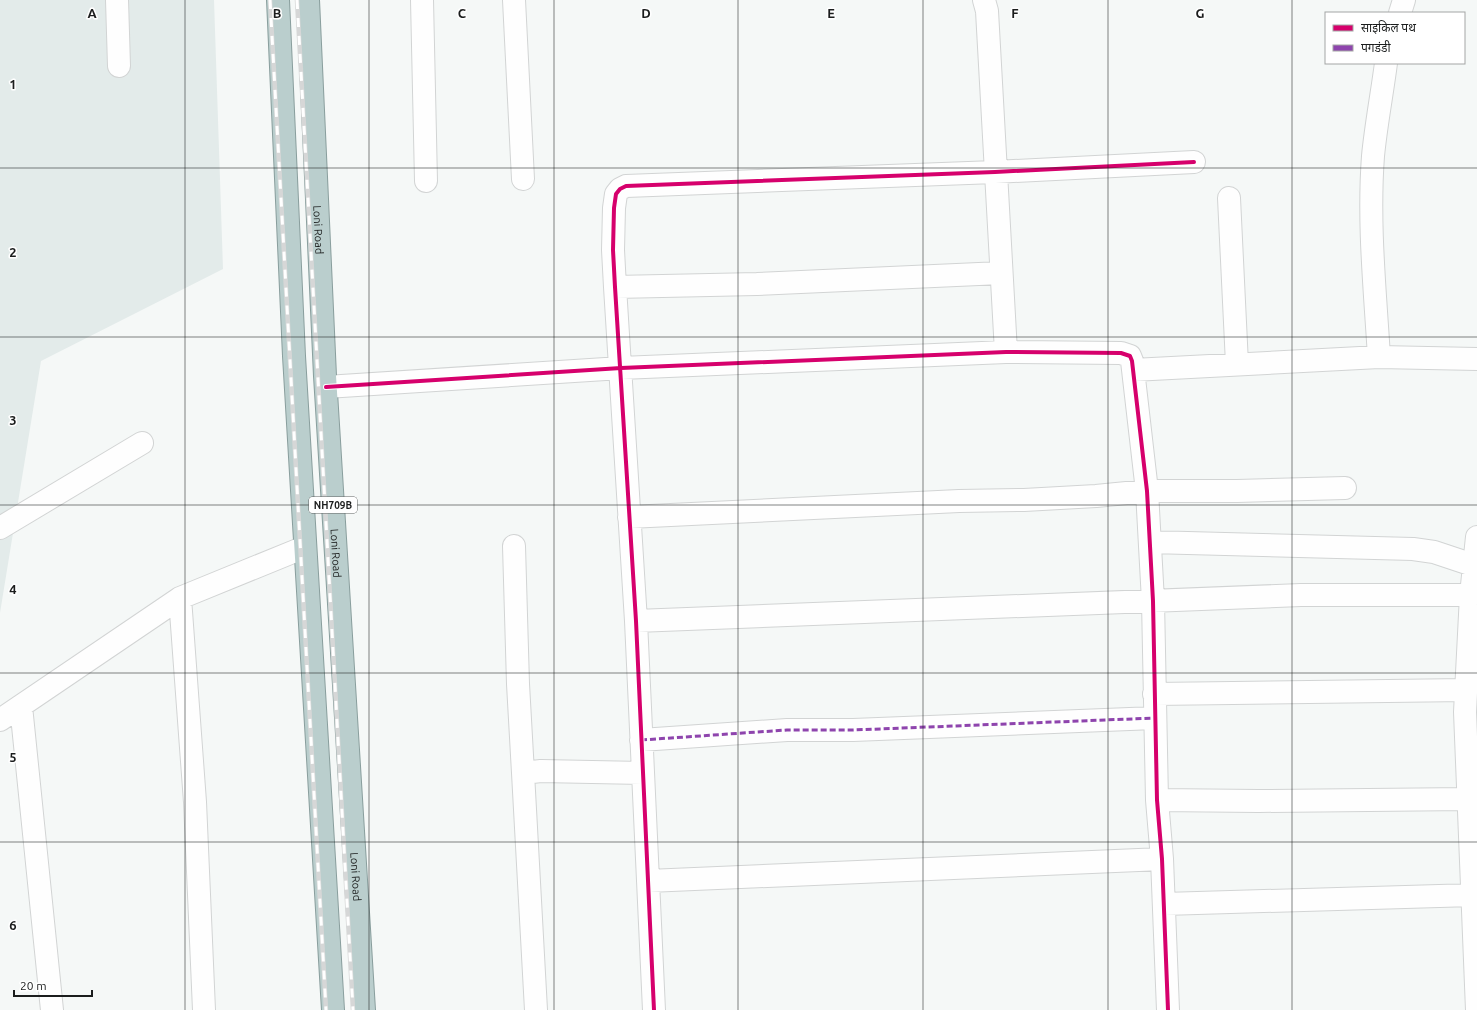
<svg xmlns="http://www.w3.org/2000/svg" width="1477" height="1010" font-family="Ubuntu,'Noto Sans Devanagari',sans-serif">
  <rect width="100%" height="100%" fill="#f5f8f7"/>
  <path fill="#e3ebea" d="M0,0h214l9,269 -182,92 -41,252z"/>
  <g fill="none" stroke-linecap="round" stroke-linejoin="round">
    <g stroke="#d2d4d4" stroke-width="24">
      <path id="minor" d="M117,0l2,66
        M422,0l4,181
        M514,0l9,179
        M984,0l3,11 19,341
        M1400,13l4,-13
        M1229,198l8,166
        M615,287l142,-3 244,-11
        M1379,357c-4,-67 -11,-134 -6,-201 3,-31 9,-62 13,-93
        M1133,370l246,-13 98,2
        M326,387l295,-19 385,-16 115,1 9,3 2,5 15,130 6,110 4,199 5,59 6,151
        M629,517l330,-16 65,-1 72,-4 51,-5h90l108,-3
        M0,528l142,-85
        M1150,542l263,7 21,3 39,13
        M514,546l4,138 5,89
        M180,598l15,204 9,208
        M636,621l665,-26h170
        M1154,694l312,-4
        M21,706l31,304
        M0,720l180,-122 125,-51
        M641,740l146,-10h66l302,-12
        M1157,800l102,1 208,-2
        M648,881l514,-22
        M1164,904l309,-9
        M536,1010l-13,-237 18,-2 102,2
        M654,1010l-18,-389 -21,-334 -2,-37 1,-42 2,-14 4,-5 6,-3 369,-14 199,-10
        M1477,1010l-12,-298 6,-117 6,-58"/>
    </g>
    <g stroke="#899e9d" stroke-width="24">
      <g id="highway">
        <path d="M278,0l16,356 39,654"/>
        <path id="s1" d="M308,0l17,376 39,634"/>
      </g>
    </g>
    <use href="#minor" stroke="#fefefe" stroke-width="22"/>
    <use href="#highway" stroke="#bacecd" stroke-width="22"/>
    <g stroke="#d6d7d7" stroke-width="4.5">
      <path id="rail" d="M270,0l56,1010
        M297,0l56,1010"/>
    </g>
    <use href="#rail" stroke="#fff" stroke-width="3" stroke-dasharray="9" stroke-linecap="butt"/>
    <path stroke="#8e44ad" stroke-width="3" stroke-dasharray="6 3" stroke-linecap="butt" d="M641,740l146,-10h66l302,-12"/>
    <g stroke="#fff" stroke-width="6">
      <path id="cycleway" d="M326,387l295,-19 385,-16 115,1 9,3 2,5 15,130 6,110 4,199 5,59 6,151
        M654,1010l-18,-389 -21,-334 -2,-37 1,-42 2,-14 4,-5 6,-3 369,-14 199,-10"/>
    </g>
    <use href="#cycleway" stroke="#d6006c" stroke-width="4"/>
  </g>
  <path fill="none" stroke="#1b1d1d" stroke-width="1" stroke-opacity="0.55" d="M185,0v1010M369,0v1010M554,0v1010M738,0v1010M923,0v1010M1108,0v1010M1292,0v1010M0,168h1477M0,337h1477M0,505h1477M0,673h1477M0,842h1477"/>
  <g text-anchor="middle" stroke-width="3" stroke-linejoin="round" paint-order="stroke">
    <rect fill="#fff" stroke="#5f6161" stroke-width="1" x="309" y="497" width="48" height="16" rx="3"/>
    <g font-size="10" font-weight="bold" fill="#1b1d1d">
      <text x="333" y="509">NH709B</text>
    </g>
    <g font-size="11" fill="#1b1d1d" stroke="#fff">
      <text dy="4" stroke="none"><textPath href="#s1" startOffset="230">Loni Road</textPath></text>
      <text dy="4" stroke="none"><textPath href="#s1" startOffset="554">Loni Road</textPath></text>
      <text dy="4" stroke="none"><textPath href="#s1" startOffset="878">Loni Road</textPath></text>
    </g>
  </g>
  <g font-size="13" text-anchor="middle" font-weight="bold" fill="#1b1d1d" stroke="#fff" stroke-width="3" stroke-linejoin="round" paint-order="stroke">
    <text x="92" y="18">A</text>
    <text x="277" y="18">B</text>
    <text x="462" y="18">C</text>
    <text x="646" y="18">D</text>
    <text x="831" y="18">E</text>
    <text x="1015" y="18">F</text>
    <text x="1200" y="18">G</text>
    <text x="13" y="89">1</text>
    <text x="13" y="257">2</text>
    <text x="13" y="425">3</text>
    <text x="13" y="594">4</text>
    <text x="13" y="762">5</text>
    <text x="13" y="930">6</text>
  </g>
  <rect x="1325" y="12" width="140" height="52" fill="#ffffff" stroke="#a4a5a5"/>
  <rect x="1333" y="25" width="20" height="6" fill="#d6006c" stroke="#a4a5a5"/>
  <text x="1361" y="32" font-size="12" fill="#1b1d1d">साइकिल पथ</text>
  <rect x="1333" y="45" width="20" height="6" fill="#8e44ad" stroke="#a4a5a5"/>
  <text x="1361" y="52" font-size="12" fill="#1b1d1d">पगडंडी</text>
  <path d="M14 990v6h78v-6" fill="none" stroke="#1b1d1d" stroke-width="2"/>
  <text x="20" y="990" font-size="12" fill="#1b1d1d" stroke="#ffffff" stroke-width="3" paint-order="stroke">20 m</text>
</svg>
